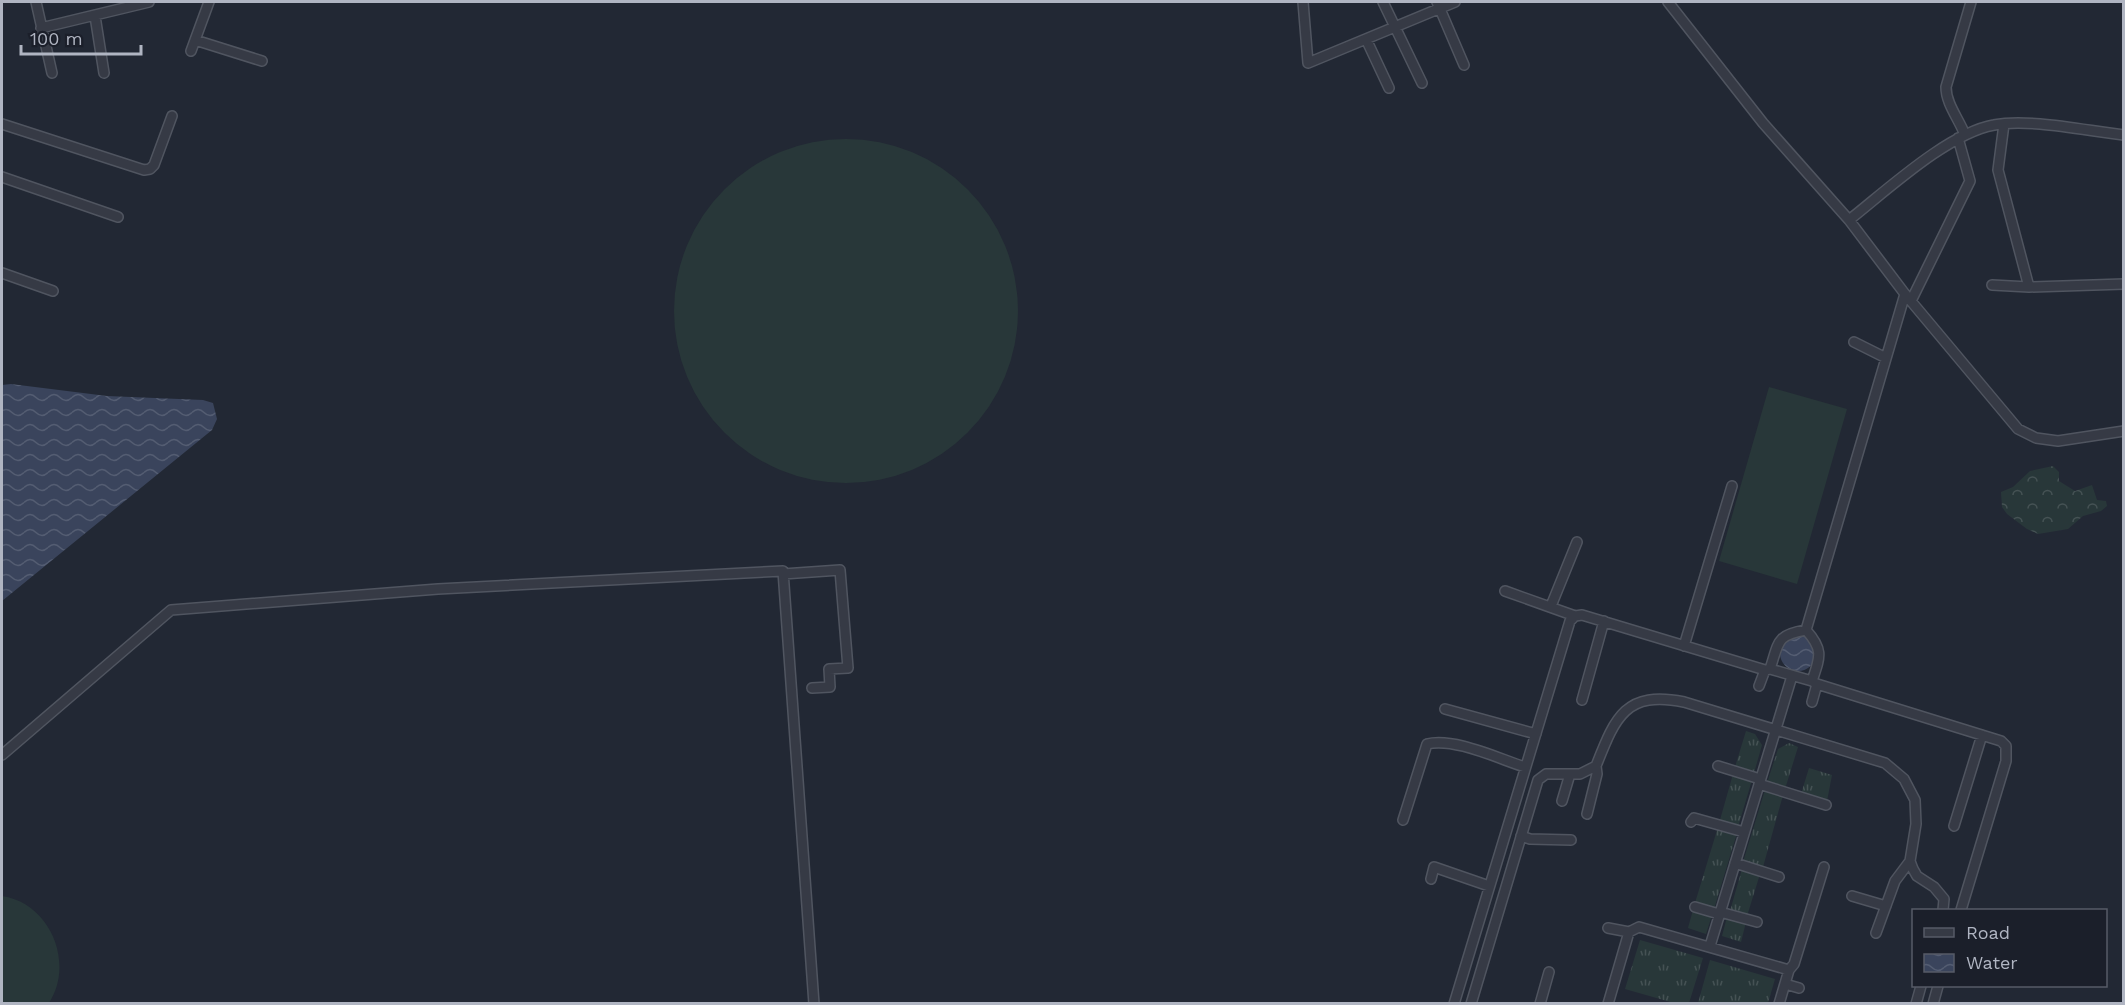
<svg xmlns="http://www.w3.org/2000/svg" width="2125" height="1005" font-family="'Work Sans',sans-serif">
  <defs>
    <pattern id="grass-tufts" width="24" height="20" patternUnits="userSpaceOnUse" patternTransform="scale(1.5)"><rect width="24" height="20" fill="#283739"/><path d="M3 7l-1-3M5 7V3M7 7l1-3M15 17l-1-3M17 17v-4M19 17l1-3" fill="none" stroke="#455254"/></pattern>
    <pattern id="forest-crowns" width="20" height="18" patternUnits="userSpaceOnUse" patternTransform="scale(1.5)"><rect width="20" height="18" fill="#283739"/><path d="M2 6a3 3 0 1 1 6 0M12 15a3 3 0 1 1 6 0" fill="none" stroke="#455254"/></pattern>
    <pattern id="water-waves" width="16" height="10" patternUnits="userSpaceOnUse" patternTransform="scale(1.5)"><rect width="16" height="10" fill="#3a445c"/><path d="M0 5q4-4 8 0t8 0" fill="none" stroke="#545d72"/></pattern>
  </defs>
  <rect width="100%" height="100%" fill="#222834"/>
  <path fill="url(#grass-tufts)" d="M1746,731l9,3 7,11 -8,28 -19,-6z
    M1789,743l9,4 -13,42 -18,-6 11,-34z
    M1809,768l23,7 -5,26 -26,-7z
    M1733,774l19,6 -14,47 -18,-7z
    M1765,790l18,5 -20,72 -20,-5z
    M1718,827l19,6 -23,76 -19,-6z
    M1742,869l18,5 -13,42 -17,-5z
    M1693,910l19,5 -6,19 -18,-6z
    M1727,917l19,5 -5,20 -19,-6z
    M1640,940l63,18 -14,45h-15l-49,-14z
    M1710,960l65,19 -7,24h-70z"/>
  <path fill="url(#forest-crowns)" d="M2053,466l6,6v9l16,10 17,-6 5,15 9,1 1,5 -6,5 -18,5 -15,13 -30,5 -11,-5 -20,-15 -5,-7 -1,-15 12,-5 17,-16z"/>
  <path fill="#283739" d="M674 311a172 172 0 1 1 344 0a172 172 0 1 1-344 0Z
    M1769,387l78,22 -50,175 -78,-23z
    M2,896c48,7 73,67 47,107h-47z"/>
  <path fill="url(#water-waves)" d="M11,384l96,12 96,4 10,3 4,16 -5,11 -210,171v-216z
    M1780 653a18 18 0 1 1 36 0a18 18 0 1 1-36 0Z"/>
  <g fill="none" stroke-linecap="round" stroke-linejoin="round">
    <g stroke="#505560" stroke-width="12">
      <path id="minor" d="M36,2l16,71
        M1303,2l5,61 147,-61
        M1383,2l39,81
        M1437,2l27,63
        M1668,2l95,121 86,97 56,74 113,135 18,9 22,3 66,-10
        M95,16l9,57
        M41,28l108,-26
        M1366,39l23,49
        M195,40l67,21
        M191,51l18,-49
        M2,124l142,46 6,-1 4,-4 18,-49
        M2004,124l-6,46 31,117
        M1965,135c-6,-16 -19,-31 -19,-48l25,-85
        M2,177l116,40
        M1849,220c37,-29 99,-87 145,-95 35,-7 93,6 130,10
        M2,273l51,18
        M1992,285l37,2 95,-3
        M1911,301l59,-120 -12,-43
        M1854,342l32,16
        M783,574l57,-4 8,98 -19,1 1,18 -18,1
        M1505,591l70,25
        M1551,606l26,-64
        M1806,630l99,-336
        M1684,646l48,-160
        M1812,681l5,3 184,57 5,5v15l-45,149
        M1759,686l6,-16
        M1582,700l22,-79
        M1812,702l5,-18
        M1445,709l91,25
        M2,755l169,-145 267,-21 345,-18 31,433
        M1718,766l42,13
        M1759,784l67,21
        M1562,801l8,-27
        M1587,814l10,-40 -1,-8
        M1403,820l24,-76c27,-7 72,15 98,23
        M1691,822l3,-4 50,14
        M1954,826l28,-91
        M1521,836l9,3 41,1
        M1735,863l44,14
        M1431,879l3,-12 55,19
        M1852,896l34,10
        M1695,907l24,7
        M1720,912l37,10
        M1608,928l21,4
        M1876,933l19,-52 15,-20
        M1710,946l82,-270
        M1789,970l5,-6 30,-97
        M1785,984l14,4
        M1454,1004l116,-383 5,-5 7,-1 183,55 5,-1 42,12c8,-24 12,-31 -6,-51 -30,5 -27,12 -36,39
        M1471,1004l67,-224 8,-6h34l16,-8c19,-48 29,-76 88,-64l201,61 19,16 11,21 1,24 -6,37 3,8 4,7 17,11 10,12 -1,11
        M1540,1004l9,-32
        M1608,1004l21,-72 10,-5 150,43 -10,34
        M1916,1004l5,-18
        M1933,1004l5,-18"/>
    </g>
    <use href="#minor" stroke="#363a45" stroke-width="9"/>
  </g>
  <rect width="2125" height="1005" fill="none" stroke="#b0b5c2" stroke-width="6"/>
  <rect x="1912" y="909" width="195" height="78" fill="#1b1f2a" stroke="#575b67" stroke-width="1.5"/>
  <rect x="1924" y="928" width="30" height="9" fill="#363a45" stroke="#575b67" stroke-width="1.5"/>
  <text x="1966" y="939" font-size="18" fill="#b0b5c2">Road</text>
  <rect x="1924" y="954" width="30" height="18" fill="url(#water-waves)" stroke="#575b67" stroke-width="1.5"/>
  <text x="1966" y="969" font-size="18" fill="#b0b5c2">Water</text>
  <path d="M21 45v9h120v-9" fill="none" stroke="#b0b5c2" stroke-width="3"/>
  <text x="30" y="45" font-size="18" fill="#b0b5c2" stroke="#1b1f2a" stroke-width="4.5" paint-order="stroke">100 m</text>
</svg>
